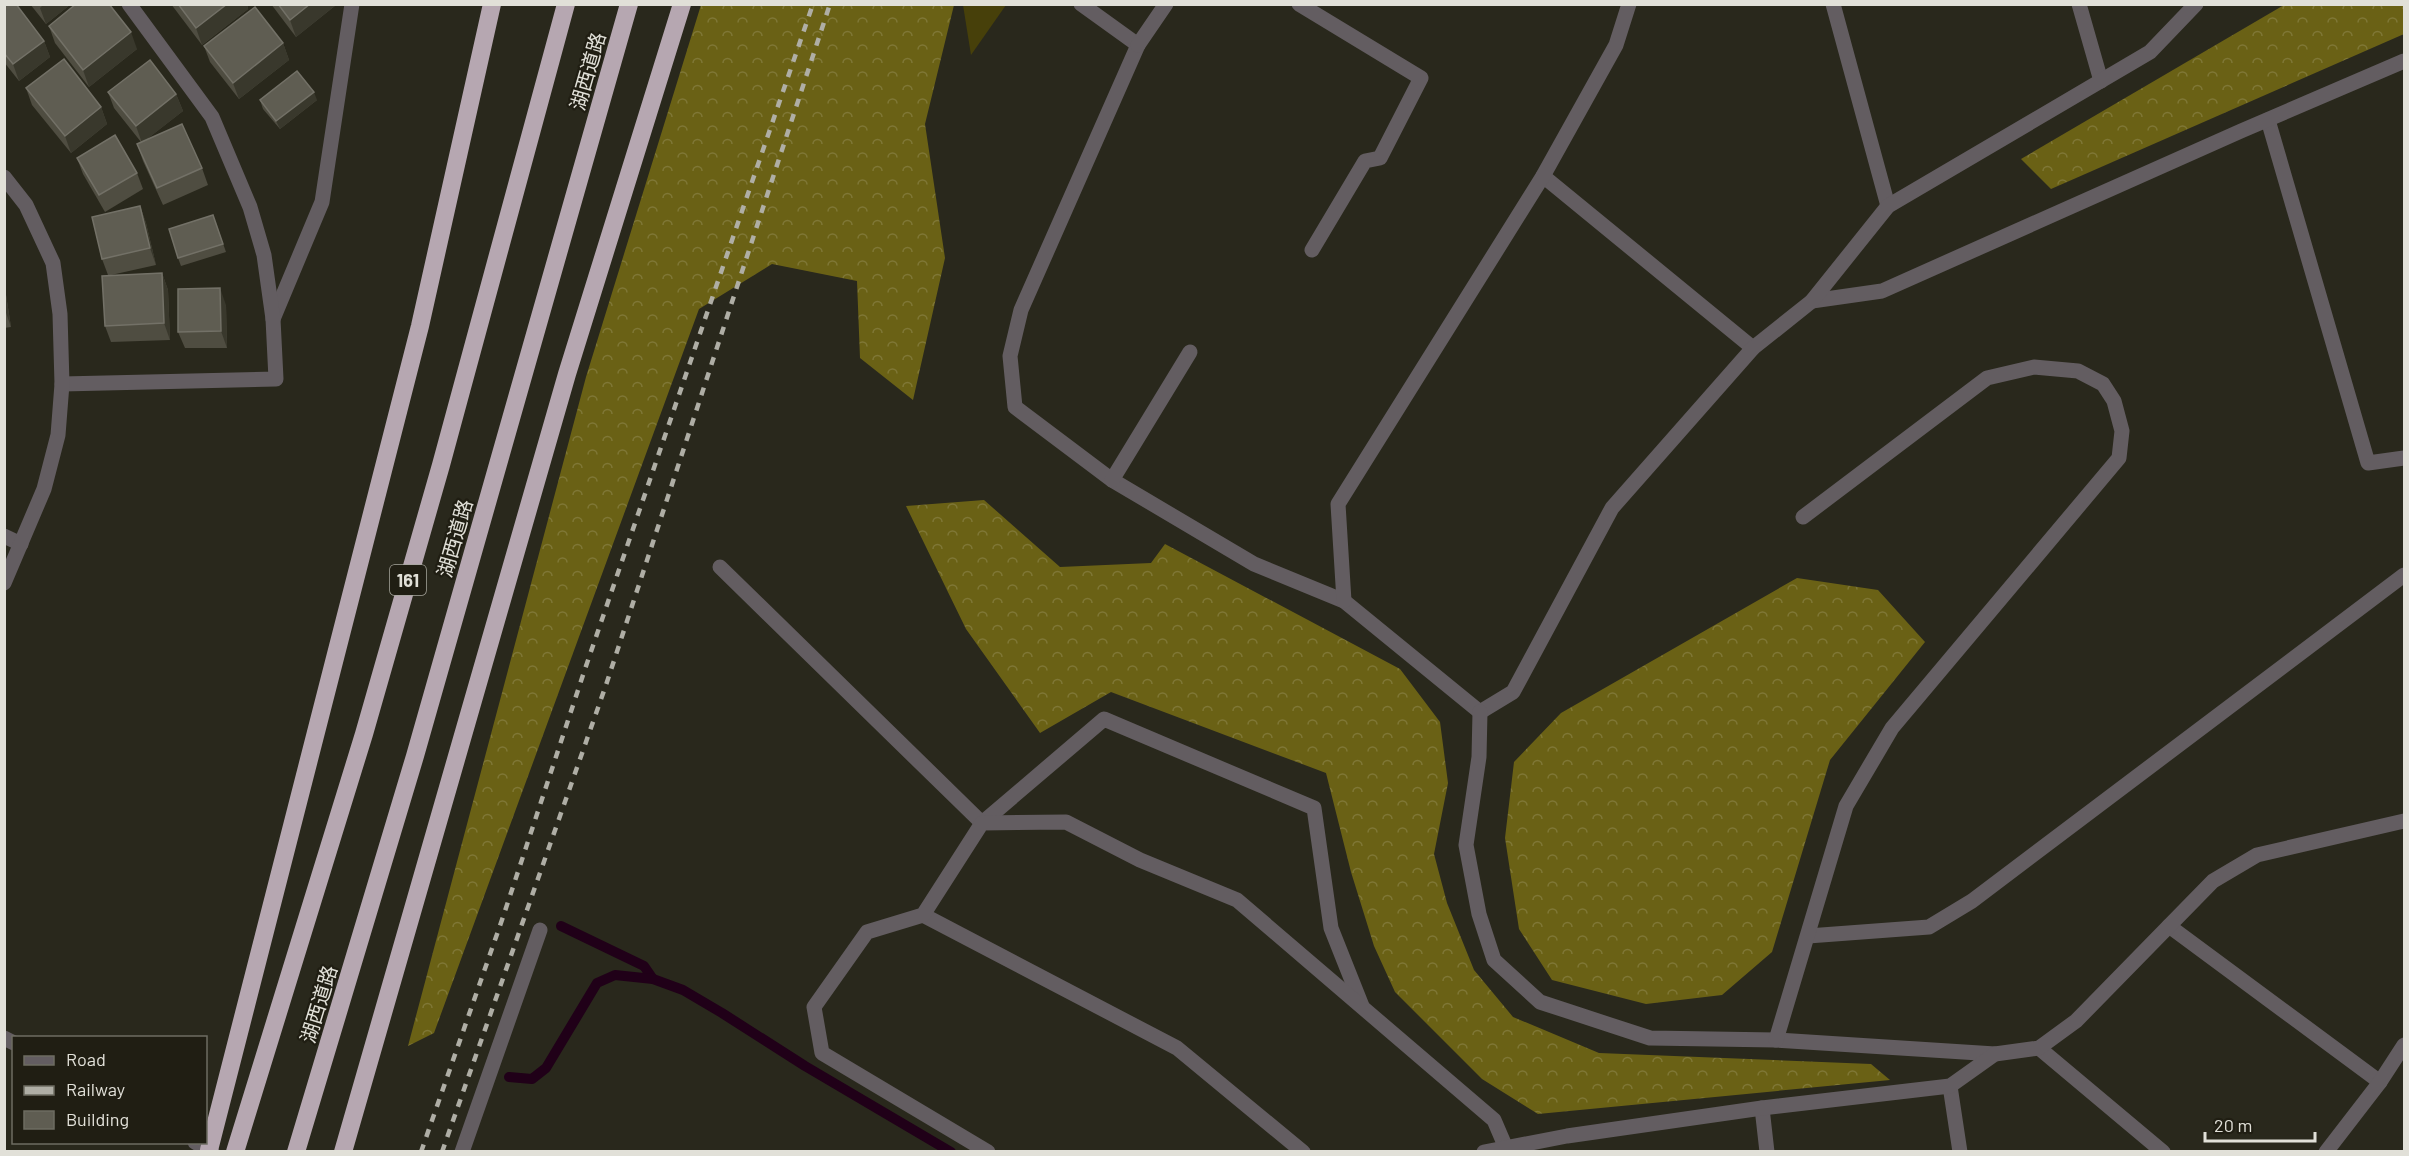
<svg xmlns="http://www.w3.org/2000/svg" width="2409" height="1156" viewBox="0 0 2409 1156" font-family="Barlow,'Noto Sans JP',sans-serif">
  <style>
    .forest { fill: url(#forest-crowns) }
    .park { fill: #47400a }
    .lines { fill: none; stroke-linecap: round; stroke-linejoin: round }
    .stream { stroke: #200018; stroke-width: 10 }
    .minor { stroke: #635d61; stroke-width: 15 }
    .tertiary { stroke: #635d61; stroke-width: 15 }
    .motorway { stroke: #b6a7b1; stroke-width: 18 }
    .rail { stroke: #afaea5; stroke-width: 4.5; stroke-dasharray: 8 8; stroke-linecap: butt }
    .wall { fill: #4f4d41 }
    .shaded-wall { fill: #39382c }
    .building { fill: #5f5d52; stroke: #737167; stroke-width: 1.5 }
    .labels { text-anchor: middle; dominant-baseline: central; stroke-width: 4.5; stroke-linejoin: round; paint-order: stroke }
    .shield { fill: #201e13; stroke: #a7a69d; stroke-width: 1.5 }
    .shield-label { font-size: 18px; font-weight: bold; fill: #e1e0d8 }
    .street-label { font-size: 20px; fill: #e1e0d8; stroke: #201e13 }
  </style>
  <defs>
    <pattern id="forest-crowns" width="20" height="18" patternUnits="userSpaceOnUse" patternTransform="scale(1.5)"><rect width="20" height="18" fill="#6a6115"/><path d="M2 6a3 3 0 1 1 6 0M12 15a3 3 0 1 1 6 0" fill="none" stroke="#7f7736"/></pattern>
  </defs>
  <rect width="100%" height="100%" fill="#29281c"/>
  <g class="forest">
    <polygon points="701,5 954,5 925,124 945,258 913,400 860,358 857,281 772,264 699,309 434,1033 408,1046 586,377"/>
    <polygon points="2284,5 2404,5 2404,34 2051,189 2021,159"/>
    <polygon points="984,500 1060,567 1151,563 1165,544 1400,669 1440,722 1448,783 1434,854 1447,903 1474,970 1513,1017 1599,1053 1871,1064 1890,1080 1538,1114 1482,1079 1395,992 1374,946 1351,872 1326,773 1111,692 1040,733 966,629 906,506"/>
    <polygon points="1797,578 1878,590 1925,642 1830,760 1772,952 1722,995 1646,1004 1552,980 1519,929 1505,838 1514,762 1561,713"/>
  </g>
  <polygon class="park" points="963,5 1006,5 971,55"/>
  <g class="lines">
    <g class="stream">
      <polyline points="561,926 644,966 653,979"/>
      <polyline points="509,1077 532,1079 546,1068 597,983 615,975 653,979 683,990 722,1013 805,1066 951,1152"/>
    </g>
    <g class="minor">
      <polyline points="1081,4 1138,45 1021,310 1010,356 1015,407 1112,480 1254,564 1344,601 1480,712"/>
      <polyline points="1299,4 1421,78 1380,158 1365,161 1312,250"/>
      <polyline points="1833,4 1888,206"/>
      <polyline points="2079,4 2101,81"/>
      <polyline points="1138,45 1166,4"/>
      <polyline points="2268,120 2368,463 2404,458"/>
      <polyline points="1543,176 1753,348"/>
      <polyline points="1812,301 1882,291 2241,131 2404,61"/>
      <polyline points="273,319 322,202 352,4"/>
      <polyline points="62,384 276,379 273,319 264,255 250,207 212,117 129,4"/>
      <polyline points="1112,480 1190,352"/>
      <polyline points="4,536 21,544"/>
      <polyline points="720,567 982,823 1104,719 1314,808 1331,928 1362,1006"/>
      <polyline points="1344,601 1338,504 1543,176 1616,45 1629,4"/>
      <polyline points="1480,712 1513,692 1612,508 1753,348 1812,301 1888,206 2150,52 2196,4"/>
      <polyline points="1480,712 1479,757 1466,845 1479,914 1494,960 1540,1002 1650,1038 1776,1040 1995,1054"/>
      <polyline points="923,915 1177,1048 1303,1152"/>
      <polyline points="2169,926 2380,1082"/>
      <polyline points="1808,936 1929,927 1972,901 2404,575"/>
      <polyline points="1776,1040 1846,806 1892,728 2119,458 2122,431 2114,401 2103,384 2078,371 2034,367 1987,378 1803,517"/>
      <polyline points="2039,1048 2163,1152"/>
      <polyline points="1950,1086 1960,1152"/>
      <polyline points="1762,1108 1767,1152"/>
      <polyline points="462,1152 540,930"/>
      <polyline points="988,1152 822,1053 814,1007 867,932 923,915 982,823 1066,822 1140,860 1237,900 1494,1120 1506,1148"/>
      <polyline points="1484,1152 1567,1136 1762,1108 1950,1086 1995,1054 2039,1048 2076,1021 2213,881 2257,855 2404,821"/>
      <polyline points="2326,1152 2380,1082 2404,1045"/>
    </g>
    <g class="tertiary">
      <polyline points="4,177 26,205 53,263 60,314 62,384 58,435 44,489 4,583"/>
      <polyline points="4,1038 14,1043"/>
      <polyline points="195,1142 212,1152"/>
    </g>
    <g class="motorway">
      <polyline points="209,1150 420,326 492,4"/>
      <polyline points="235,1152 364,734 441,465 566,4"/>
      <polyline points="296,1152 415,756 629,4"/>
      <polyline points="343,1152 567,374 682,4"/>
    </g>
    <g class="rail">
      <polyline points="421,1152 503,917 585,669 813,4"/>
      <polyline points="442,1152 606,685 830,4"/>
    </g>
  </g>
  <g class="wall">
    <polygon points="4,4 44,41 50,57 19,81 4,62"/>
    <polygon points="30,4 71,4 46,24"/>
    <polygon points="171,4 247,4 248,9 202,45"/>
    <polygon points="271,4 336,4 336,5 296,37"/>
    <polygon points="49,26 137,49 89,87 55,43"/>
    <polygon points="283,43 289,60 239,99 210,62 204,46"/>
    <polygon points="26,88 101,107 107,124 71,153 32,105"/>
    <polygon points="108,92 176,94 183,111 143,142 202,168 208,185 163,205 143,161 137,144 141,142 114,108"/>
    <polygon points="260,100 317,100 280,129 263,109"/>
    <polygon points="77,158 137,173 143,189 105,212 83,174"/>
    <polygon points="140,206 146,223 156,265 111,275 162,273 168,290 170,340 111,342 105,326 108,275 102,259"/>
    <polygon points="213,215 226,252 181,266 178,258"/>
    <polygon points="4,282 11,327 4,328"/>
    <polygon points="226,305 227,348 185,348 178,332"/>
  </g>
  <g class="shaded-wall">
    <polygon points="44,4 71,4 46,24 40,8"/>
    <polygon points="227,4 247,4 248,9 202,45 196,28"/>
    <polygon points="310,4 336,4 336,5 296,37 290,20"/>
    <polygon points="131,32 137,49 89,87 83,70"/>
    <polygon points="44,41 50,57 19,81 13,64"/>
    <polygon points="283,43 289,60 239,99 233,83"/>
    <polygon points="314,92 317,100 280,129 276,121"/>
    <polygon points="176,94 183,111 142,143 136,126"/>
    <polygon points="101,107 107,124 71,153 65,136"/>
    <polygon points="140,206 146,223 156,265 150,248"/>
    <polygon points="162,273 168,290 170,340 164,323"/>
    <polygon points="4,282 11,327 5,310 4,304"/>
    <polygon points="220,288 226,305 227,348 221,331"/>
  </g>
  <g class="building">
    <polygon points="4,4 16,4 44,41 13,64 4,53"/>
    <polygon points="76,4 109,4 131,32 83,70 49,26"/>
    <polygon points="178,4 227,4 196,28"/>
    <polygon points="278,4 310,4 290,20"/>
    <polygon points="255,7 283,43 233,83 204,46"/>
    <polygon points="64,59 101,107 65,136 26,88"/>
    <polygon points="150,60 176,94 136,126 108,92"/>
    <polygon points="297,71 314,92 276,121 260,100"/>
    <polygon points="182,124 202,168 157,188 137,144"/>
    <polygon points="115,135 137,173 99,195 77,158"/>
    <polygon points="140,206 150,248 102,259 92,217"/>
    <polygon points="213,215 223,244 178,258 169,229"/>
    <polygon points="162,273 164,323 105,326 102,276"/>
    <polygon points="220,288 221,331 178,332 178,289"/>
  </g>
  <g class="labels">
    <rect class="shield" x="390" y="565" width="36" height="30" rx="4.5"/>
    <g class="shield-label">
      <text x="408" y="580">161</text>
    </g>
    <g class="street-label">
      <text transform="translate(587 71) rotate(-74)">湖西道路</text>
      <text transform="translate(454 538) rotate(-74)">湖西道路</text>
      <text transform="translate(318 1004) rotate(-73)">湖西道路</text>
    </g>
  </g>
  <rect width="2409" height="1156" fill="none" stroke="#e1e0d8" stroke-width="12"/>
  <rect x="12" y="1036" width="195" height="108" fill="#201e13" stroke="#6d6c62" stroke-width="1.5"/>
  <rect x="24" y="1056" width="30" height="9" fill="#635d61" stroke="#6d6c62" stroke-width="1.5"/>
  <text x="66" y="1066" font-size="18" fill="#e1e0d8">Road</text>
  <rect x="24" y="1086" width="30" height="9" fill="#afaea5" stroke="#6d6c62" stroke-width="1.5"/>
  <text x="66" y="1096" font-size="18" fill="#e1e0d8">Railway</text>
  <rect x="24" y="1111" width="30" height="18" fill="#5f5d52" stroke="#6d6c62" stroke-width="1.5"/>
  <text x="66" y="1126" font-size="18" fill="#e1e0d8">Building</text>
  <path d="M2205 1132v9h110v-9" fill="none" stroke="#e1e0d8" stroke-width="3"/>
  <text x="2214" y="1132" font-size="18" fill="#e1e0d8" stroke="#201e13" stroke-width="4.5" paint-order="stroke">20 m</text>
</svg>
